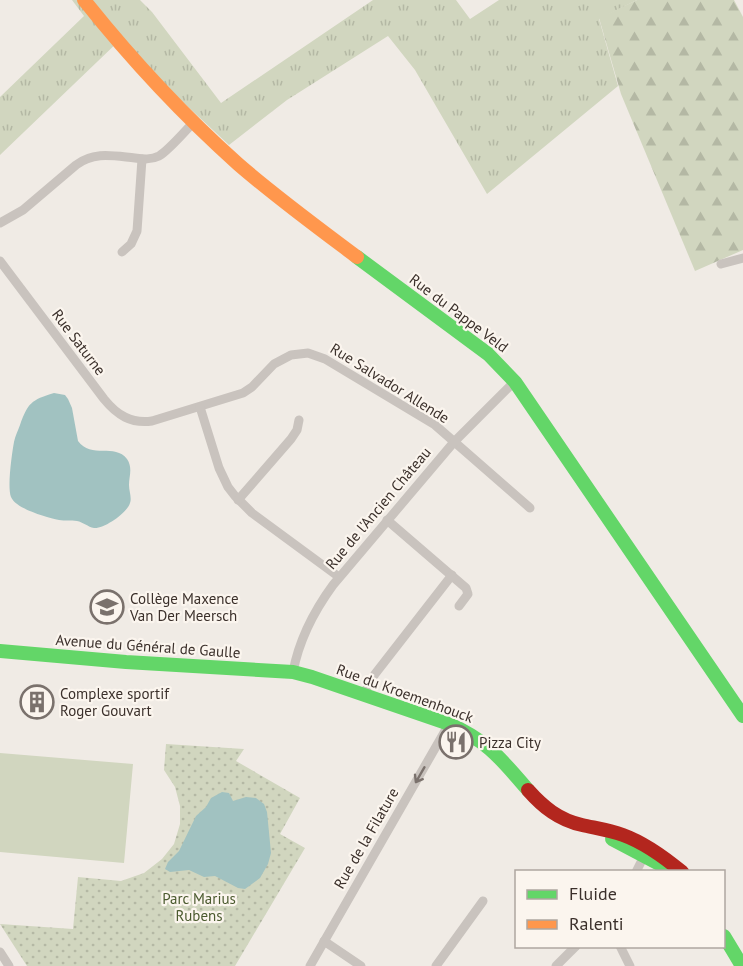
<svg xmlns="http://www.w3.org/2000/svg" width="743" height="966" viewBox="0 0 743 966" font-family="'PT Sans',sans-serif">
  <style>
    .grass { fill: url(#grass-tufts) }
    .forest { fill: url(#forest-firs) }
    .park { fill: url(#park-dots) }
    .garden { fill: #d1d6bf }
    .water { fill: #a1c2c1 }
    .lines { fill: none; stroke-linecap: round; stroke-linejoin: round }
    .street { stroke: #c9c3be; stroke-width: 9 }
    .fast { stroke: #63d668; stroke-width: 14 }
    .slow { stroke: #ff974d; stroke-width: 14 }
    .jam { stroke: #b3261e; stroke-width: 14 }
    .oneway { stroke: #7b726d }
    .labels { text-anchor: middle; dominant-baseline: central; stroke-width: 4.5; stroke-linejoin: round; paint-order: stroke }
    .street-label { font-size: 15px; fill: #3b302b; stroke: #fbf5ee }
    .poi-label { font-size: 15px; fill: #3b302b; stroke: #fbf5ee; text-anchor: start }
    .park-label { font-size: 15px; fill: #4a5a2e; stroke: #fbf5ee }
  </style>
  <defs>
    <pattern id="grass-tufts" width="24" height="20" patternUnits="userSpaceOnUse" patternTransform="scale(1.5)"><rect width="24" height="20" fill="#d1d6bf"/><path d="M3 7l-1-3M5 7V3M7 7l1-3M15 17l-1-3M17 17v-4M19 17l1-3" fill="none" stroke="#b4b8a4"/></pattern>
    <pattern id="forest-firs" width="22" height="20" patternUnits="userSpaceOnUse" patternTransform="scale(1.5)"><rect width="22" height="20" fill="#d1d6bf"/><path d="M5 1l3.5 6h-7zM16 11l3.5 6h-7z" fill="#b4b8a4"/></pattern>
    <pattern id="park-dots" width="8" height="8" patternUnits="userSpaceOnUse" patternTransform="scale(1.5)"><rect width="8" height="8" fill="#d1d6bf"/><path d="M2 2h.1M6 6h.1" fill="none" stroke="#b4b8a4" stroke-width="1.8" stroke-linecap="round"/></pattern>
  </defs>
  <rect width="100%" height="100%" fill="#f0ebe5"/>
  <polygon class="grass" points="72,0 140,0 152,12 221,103 373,0 456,0 470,19 499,0 637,0 599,19 618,86 487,194 415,70 388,36 287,100 229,145 156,77 122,38 0,155 0,97 84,16"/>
  <polygon class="forest" points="637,0 734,0 743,17 743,250 695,271 621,94 599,18"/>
  <polygon class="park" points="166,744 244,749 236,761 300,798 280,834 305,848 235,966 27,966 0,924 73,929 78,877 121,881 144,873 162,859 174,844 180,824 180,806 175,787 164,770"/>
  <polygon class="garden" points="0,753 133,764 124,863 0,852"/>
  <g class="water">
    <path d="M54,393L65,395L68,399L72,408L78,441C91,459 115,443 127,459C133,468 129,476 129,485C129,491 132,498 130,503C127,513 104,529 94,528C88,527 83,522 77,521C71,520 65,521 59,520C46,517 16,509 11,497C7,487 12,453 14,442C15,436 18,431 20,425C28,403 31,400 54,393Z"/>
    <polygon points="222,792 229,793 233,801 246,797 256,798 264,804 267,812 271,853 268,864 260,878 245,889 238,888 215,876 204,877 189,870 170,872 165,869 168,862 179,851 196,816 206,807 211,798"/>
  </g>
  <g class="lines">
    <g class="street">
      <path d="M0,223L23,210L76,165C94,151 114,156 135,158C143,159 151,160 159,156C169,150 184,132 193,123"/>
      <polyline points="122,252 131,244 137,231 142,159"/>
      <path d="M0,261L104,399C117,415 131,424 152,421L243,393L252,387L274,364L291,355L308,353L325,359L435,425L530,508"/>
      <polyline points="721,264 743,258"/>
      <polyline points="200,407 219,468 228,487 235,496 252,513 339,577"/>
      <polyline points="238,500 291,439 297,430 299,420"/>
      <polyline points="387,520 466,588 468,594 459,606"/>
      <path d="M293,672C299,640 314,611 333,585L454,442L515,381"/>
      <polyline points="363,695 375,674 452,575"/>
      <polyline points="636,872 646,852"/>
      <polyline points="324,941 361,966"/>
      <polyline points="620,946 630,966"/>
      <polyline points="0,952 9,966"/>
      <polyline points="310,966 449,724"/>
      <polyline points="436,966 483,901"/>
      <polyline points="556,966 576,946"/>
    </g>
    <g class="fast">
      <polyline points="357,257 488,354 515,382 743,716"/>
      <path d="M0,651L126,662L293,672L312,677L449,724C488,741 501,759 528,790"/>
      <polyline points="612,839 667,868"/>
      <polyline points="724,936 742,966"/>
    </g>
    <path class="slow" d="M84,0C131,59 182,114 238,164C276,197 317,227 357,257"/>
    <path class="jam" d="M528,790C543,807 559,820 582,825C595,828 609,830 623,835C645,843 664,857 682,872"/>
  </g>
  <defs><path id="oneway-shaft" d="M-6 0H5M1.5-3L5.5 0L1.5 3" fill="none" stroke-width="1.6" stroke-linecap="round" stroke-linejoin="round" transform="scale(1.5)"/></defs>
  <use class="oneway" href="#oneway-shaft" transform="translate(420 775) rotate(120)"/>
  <defs>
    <symbol id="school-ring" viewBox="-11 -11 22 22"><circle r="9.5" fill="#fbf5ee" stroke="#7a716c" stroke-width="1.5"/><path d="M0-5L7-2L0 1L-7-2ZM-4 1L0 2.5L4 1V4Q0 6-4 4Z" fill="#7a716c"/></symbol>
    <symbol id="building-ring" viewBox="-11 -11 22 22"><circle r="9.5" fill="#fbf5ee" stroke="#7a716c" stroke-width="1.5"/><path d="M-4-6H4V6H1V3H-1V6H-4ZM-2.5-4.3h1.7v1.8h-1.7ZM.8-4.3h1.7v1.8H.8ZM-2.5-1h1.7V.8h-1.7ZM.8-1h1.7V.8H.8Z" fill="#7a716c"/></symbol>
    <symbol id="restaurant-ring" viewBox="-11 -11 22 22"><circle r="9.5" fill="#fbf5ee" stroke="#7a716c" stroke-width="1.5"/><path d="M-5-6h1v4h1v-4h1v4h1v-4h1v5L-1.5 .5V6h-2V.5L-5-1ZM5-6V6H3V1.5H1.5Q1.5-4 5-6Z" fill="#7a716c"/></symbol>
  </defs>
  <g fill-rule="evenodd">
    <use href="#school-ring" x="88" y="588" width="38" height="38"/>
    <use href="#building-ring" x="18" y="683" width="38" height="38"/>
    <use href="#restaurant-ring" x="437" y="723" width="38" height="38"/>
  </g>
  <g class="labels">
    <g class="street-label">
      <text transform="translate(459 313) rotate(37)">Rue du Pappe Veld</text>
      <text transform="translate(79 342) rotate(53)">Rue Saturne</text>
      <text transform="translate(390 383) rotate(32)">Rue Salvador Allende</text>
      <text transform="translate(378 508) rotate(-50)">Rue de l'Ancien Château</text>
      <text transform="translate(148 646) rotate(4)">Avenue du Général de Gaulle</text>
      <text transform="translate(405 693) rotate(20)">Rue du Kroemenhouck</text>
      <text transform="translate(366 838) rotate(-60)">Rue de la Filature</text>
    </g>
    <g class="poi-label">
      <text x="130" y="598">Collège Maxence<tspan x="130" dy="17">Van Der Meersch</tspan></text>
      <text x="60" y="693">Complexe sportif<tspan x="60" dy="17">Roger Gouvart</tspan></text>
      <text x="479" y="742">Pizza City</text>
    </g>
    <g class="park-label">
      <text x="199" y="898">Parc Marius<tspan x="199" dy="17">Rubens</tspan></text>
    </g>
  </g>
  <rect x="515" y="870" width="210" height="78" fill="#fbf5ee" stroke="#aea6a0" stroke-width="1.5"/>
  <rect x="527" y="890" width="30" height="9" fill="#63d668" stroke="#aea6a0" stroke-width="1.5"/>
  <text x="569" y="900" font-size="18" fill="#3b302b">Fluide</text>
  <rect x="527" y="920" width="30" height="9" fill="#ff974d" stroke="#aea6a0" stroke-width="1.5"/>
  <text x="569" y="930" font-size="18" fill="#3b302b">Ralenti</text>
</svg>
